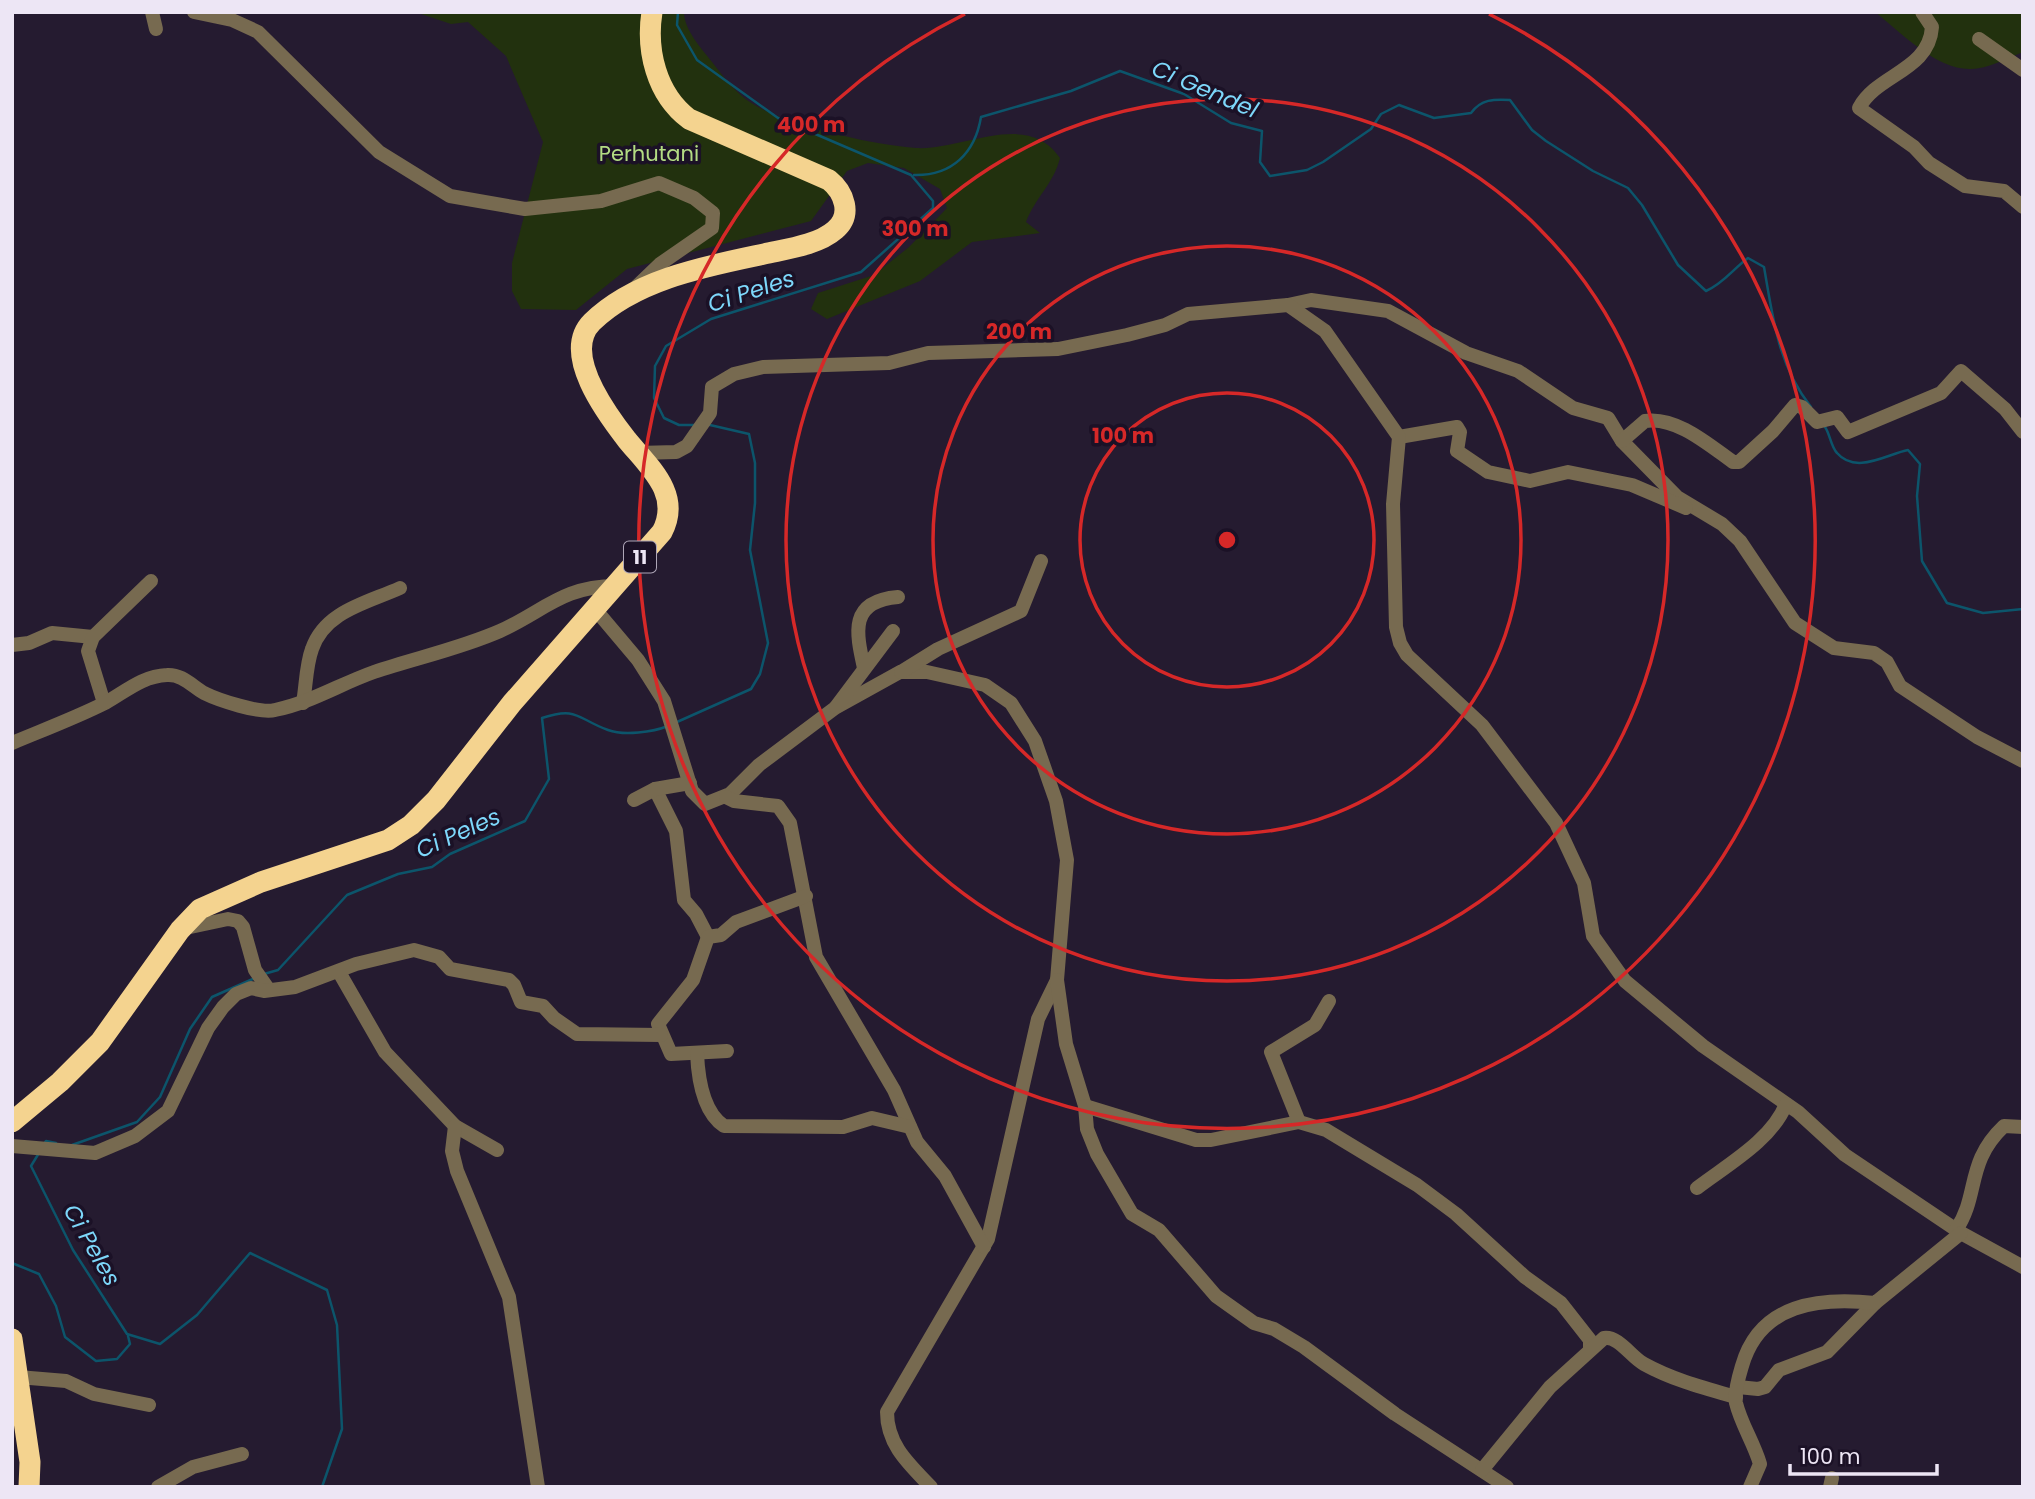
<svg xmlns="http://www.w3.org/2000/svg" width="2035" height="1499" viewBox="0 0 2035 1499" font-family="Poppins,sans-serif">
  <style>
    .green { fill: #22310e }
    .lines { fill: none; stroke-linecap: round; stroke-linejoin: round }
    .stream { stroke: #0c556b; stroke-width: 2.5 }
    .minor { stroke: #776a50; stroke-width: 14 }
    .highway { stroke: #f4d38f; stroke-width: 21 }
    .ring { fill: none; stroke: #d62828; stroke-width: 3.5 }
    .labels { text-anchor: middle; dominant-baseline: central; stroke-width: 7; stroke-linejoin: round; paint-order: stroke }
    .shield { fill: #1b1126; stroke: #aea6b7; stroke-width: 2 }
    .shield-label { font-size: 19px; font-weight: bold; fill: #ede6f5 }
    .park-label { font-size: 21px; fill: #b3dc83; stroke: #1b1126 }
    .water-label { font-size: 23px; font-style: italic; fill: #7dd7fa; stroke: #1b1126 }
    .centre { fill: #d62828; stroke: #1b1126; stroke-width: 3.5 }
    .ring-label { font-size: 21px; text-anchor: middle; font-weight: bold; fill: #d62828; stroke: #1b1126; stroke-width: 7; stroke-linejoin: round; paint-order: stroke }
  </style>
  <rect width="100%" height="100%" fill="#251b30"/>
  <g class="green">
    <path d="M415,12H684C684,30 702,49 712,62C724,77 736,94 753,104C788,126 874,145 916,148C963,151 1027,109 1060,158C1054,183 1035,198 1026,222L1040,233L972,242L920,281L827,319L811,309L818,293L874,275L909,247L947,208L940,189L904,168L868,163L847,171L811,221L627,269L576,310L521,309L512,291V263L543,142L506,56L468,22L451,24Z"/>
    <path d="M1875,12H2023V52C2008,58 1987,69 1971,69C1936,70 1902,33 1875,12Z"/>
  </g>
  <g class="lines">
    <g class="stream">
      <polyline points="678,12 677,25 697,60 778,118 911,175 933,201 933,208 861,272 711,319 666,346 655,366 654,398 664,418 679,425 696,425"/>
      <path d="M914,175C952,176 975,153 981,117L1071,91L1120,71L1184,94L1231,123L1262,131L1260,162L1270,176L1307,170L1323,162L1371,129L1381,114L1399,105L1434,118L1471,113C1481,99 1494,99 1510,100L1532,130L1546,141L1593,171L1628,188L1642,205L1678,265L1706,291C1724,283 1733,269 1748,258L1764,267C1773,318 1778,366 1811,407"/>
      <path d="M1825,427C1830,434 1831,447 1837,453C1856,475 1887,454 1908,450L1920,464L1917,496L1922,561L1947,603L1983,613L2023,609"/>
      <polyline points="677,722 751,689 760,674 768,643 750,550 755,503 755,463 749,434 710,425"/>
      <path d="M264,974L278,970L347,895L398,874L432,867L450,854L525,821L549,779L542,718C578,706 577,719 608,730C624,736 653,732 668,726"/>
      <polyline points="44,1144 46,1141 56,1143"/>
      <polyline points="72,1145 137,1122 160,1097 190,1029 212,997 255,978"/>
      <polyline points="39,1153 31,1166 73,1250 127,1334 160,1344 197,1315 250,1253 327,1290 337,1325 342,1429 322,1487"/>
      <polyline points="12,1263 39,1274 56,1306 65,1337 96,1361 117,1359 130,1344 128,1336"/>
    </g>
    <g class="minor">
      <polyline points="152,12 156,29"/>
      <polyline points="194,12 232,20 258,32 379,152 450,196 525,209 601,201 659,183 694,198 713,213 712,228 660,264 636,287"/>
      <path d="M1922,12L1932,27C1929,71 1877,74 1859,108L1914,147L1929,163L1965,186L2004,191L2023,207"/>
      <polyline points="1979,39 2023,70"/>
      <polyline points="1288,305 1311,300 1388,311 1466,353 1518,371 1573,408 1608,418 1622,441 1677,497 1722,524 1740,541 1795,623 1834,648 1874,653 1887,662 1900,686 1977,737 2023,761"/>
      <polyline points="1399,437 1457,427 1460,432 1457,451 1488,472 1530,481 1568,472 1632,485 1686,508"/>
      <path d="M1622,441L1645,421C1676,416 1709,445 1733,462H1739L1773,431L1795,405L1802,407L1817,422L1837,417L1848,432L1941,393L1961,371L2005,409L2023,432"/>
      <polyline points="638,453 676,452 687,446 710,413 712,387 734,374 763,367 889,363 928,353 1058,349 1127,335 1165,325 1188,314 1288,305 1325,331 1399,437 1393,504 1396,627 1400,643 1407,655 1482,725 1556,823 1584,883 1593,936 1625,981 1703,1046 1798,1112 1845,1155 1961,1233 2023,1267"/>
      <path d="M595,609L638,660L664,701L692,791L705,804L730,794L759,765L835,708L900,672H927L985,685L1011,703L1035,741L1056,801L1067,860L1057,980L1038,1019L988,1239L887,1412C887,1445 909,1464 931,1487"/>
      <polyline points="12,645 29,643 52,633 93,637"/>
      <path d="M864,668C856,632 849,601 898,597"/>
      <polyline points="901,672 938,649 1021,611 1041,561"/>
      <polyline points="104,703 88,651 93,637 151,581"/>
      <path d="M303,703C306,686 306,665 312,649C325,611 367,603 400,588"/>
      <polyline points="836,707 893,631"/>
      <path d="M12,743C43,730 75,718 105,703C125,692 142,676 167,675C182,674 192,686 204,693C218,700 260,714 275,710C310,703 340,684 374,672C415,658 459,649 500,631C544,611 563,586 616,586"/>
      <polyline points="655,789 676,831 684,900 696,914 708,937"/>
      <polyline points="726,797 734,801 778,806 790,823 816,957 894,1090 917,1142 945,1176 984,1247"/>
      <polyline points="634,800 655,789 690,783"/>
      <polyline points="181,929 228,919 238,921 243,927 255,970 269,990"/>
      <polyline points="339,972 385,1052 455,1126 497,1150"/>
      <polyline points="1057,980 1066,1044 1085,1106 1087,1129 1097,1154 1132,1214 1159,1230 1216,1296 1254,1323 1274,1329 1304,1347 1395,1414 1507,1487"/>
      <polyline points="727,1051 671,1054 658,1024 693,980 708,937 721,935 736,922 806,896"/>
      <path d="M697,1053C698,1077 703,1112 724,1126L843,1127L872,1118L910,1127"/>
      <polyline points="1085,1106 1196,1140 1211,1140 1299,1122 1326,1130 1417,1185 1456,1214 1525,1277 1561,1303 1590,1340 1590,1348"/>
      <polyline points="1299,1122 1271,1052 1315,1025 1329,1001"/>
      <polyline points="455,1126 452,1151 457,1171 509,1297 538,1487"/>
      <polyline points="12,1146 95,1153 135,1136 168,1111 208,1028 223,1007 236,994 251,988 264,991 295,987 356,964 414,950 439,957 450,969 509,980 514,985 521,1002 543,1006 554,1018 577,1034 661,1035"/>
      <path d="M1697,1188C1727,1165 1772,1140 1786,1104"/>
      <path d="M1956,1230C1980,1194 1965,1163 2004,1126L2023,1127"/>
      <polyline points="18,1377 66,1381 94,1394 149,1405"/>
      <polyline points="1738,1387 1758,1389 1765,1387 1779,1370 1827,1352 1875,1303"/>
      <path d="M1482,1470L1550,1387L1604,1338C1619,1336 1631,1357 1644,1364C1673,1380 1704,1388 1736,1397"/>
      <polyline points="158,1487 193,1467 242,1454"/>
      <path d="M1750,1487L1760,1464C1754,1443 1741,1424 1736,1403C1734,1392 1739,1376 1742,1366C1760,1303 1820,1297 1875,1303L1961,1233"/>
      <polyline points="1830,1487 1832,1478"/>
    </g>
    <g class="highway">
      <path d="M12,1122L60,1082L100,1042L180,930L200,909L261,882L388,840L411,825L436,800L512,703L662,532C682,494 649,467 627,440C606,413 561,353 592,322C636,279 707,266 764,254C786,249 818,245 835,230C853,215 844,192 829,180L689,119C656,94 646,50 652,12"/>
      <polyline points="12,1339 30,1462 29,1487"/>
    </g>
  </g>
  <g class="ring">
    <circle cx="1227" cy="540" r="147"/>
    <circle cx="1227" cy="540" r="294"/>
    <circle cx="1227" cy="540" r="441"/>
    <path d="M1489 14A588 588 0 1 1 965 14"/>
  </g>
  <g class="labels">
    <rect class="shield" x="624" y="541.5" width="32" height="31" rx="5"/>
    <g class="shield-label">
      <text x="640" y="557">11</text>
    </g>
    <g class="park-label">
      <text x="649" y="153">Perhutani</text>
    </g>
    <g class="water-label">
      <text transform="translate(1205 89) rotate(23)">Ci Gendel</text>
      <text transform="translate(751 291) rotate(-18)">Ci Peles</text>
      <text transform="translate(458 833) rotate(-24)">Ci Peles</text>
      <text transform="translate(92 1245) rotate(60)">Ci Peles</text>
    </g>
  </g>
  <circle cx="1227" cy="540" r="10" class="centre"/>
  <g class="ring-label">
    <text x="811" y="132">400 m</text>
    <text x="915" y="236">300 m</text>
    <text x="1019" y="339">200 m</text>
    <text x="1123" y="443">100 m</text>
  </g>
  <rect width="2035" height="1499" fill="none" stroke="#ede6f5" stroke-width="28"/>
  <path d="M1790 1464v10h147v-10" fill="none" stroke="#ede6f5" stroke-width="3.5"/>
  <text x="1800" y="1464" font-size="21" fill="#ede6f5" stroke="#1b1126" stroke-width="5" paint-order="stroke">100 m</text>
</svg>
